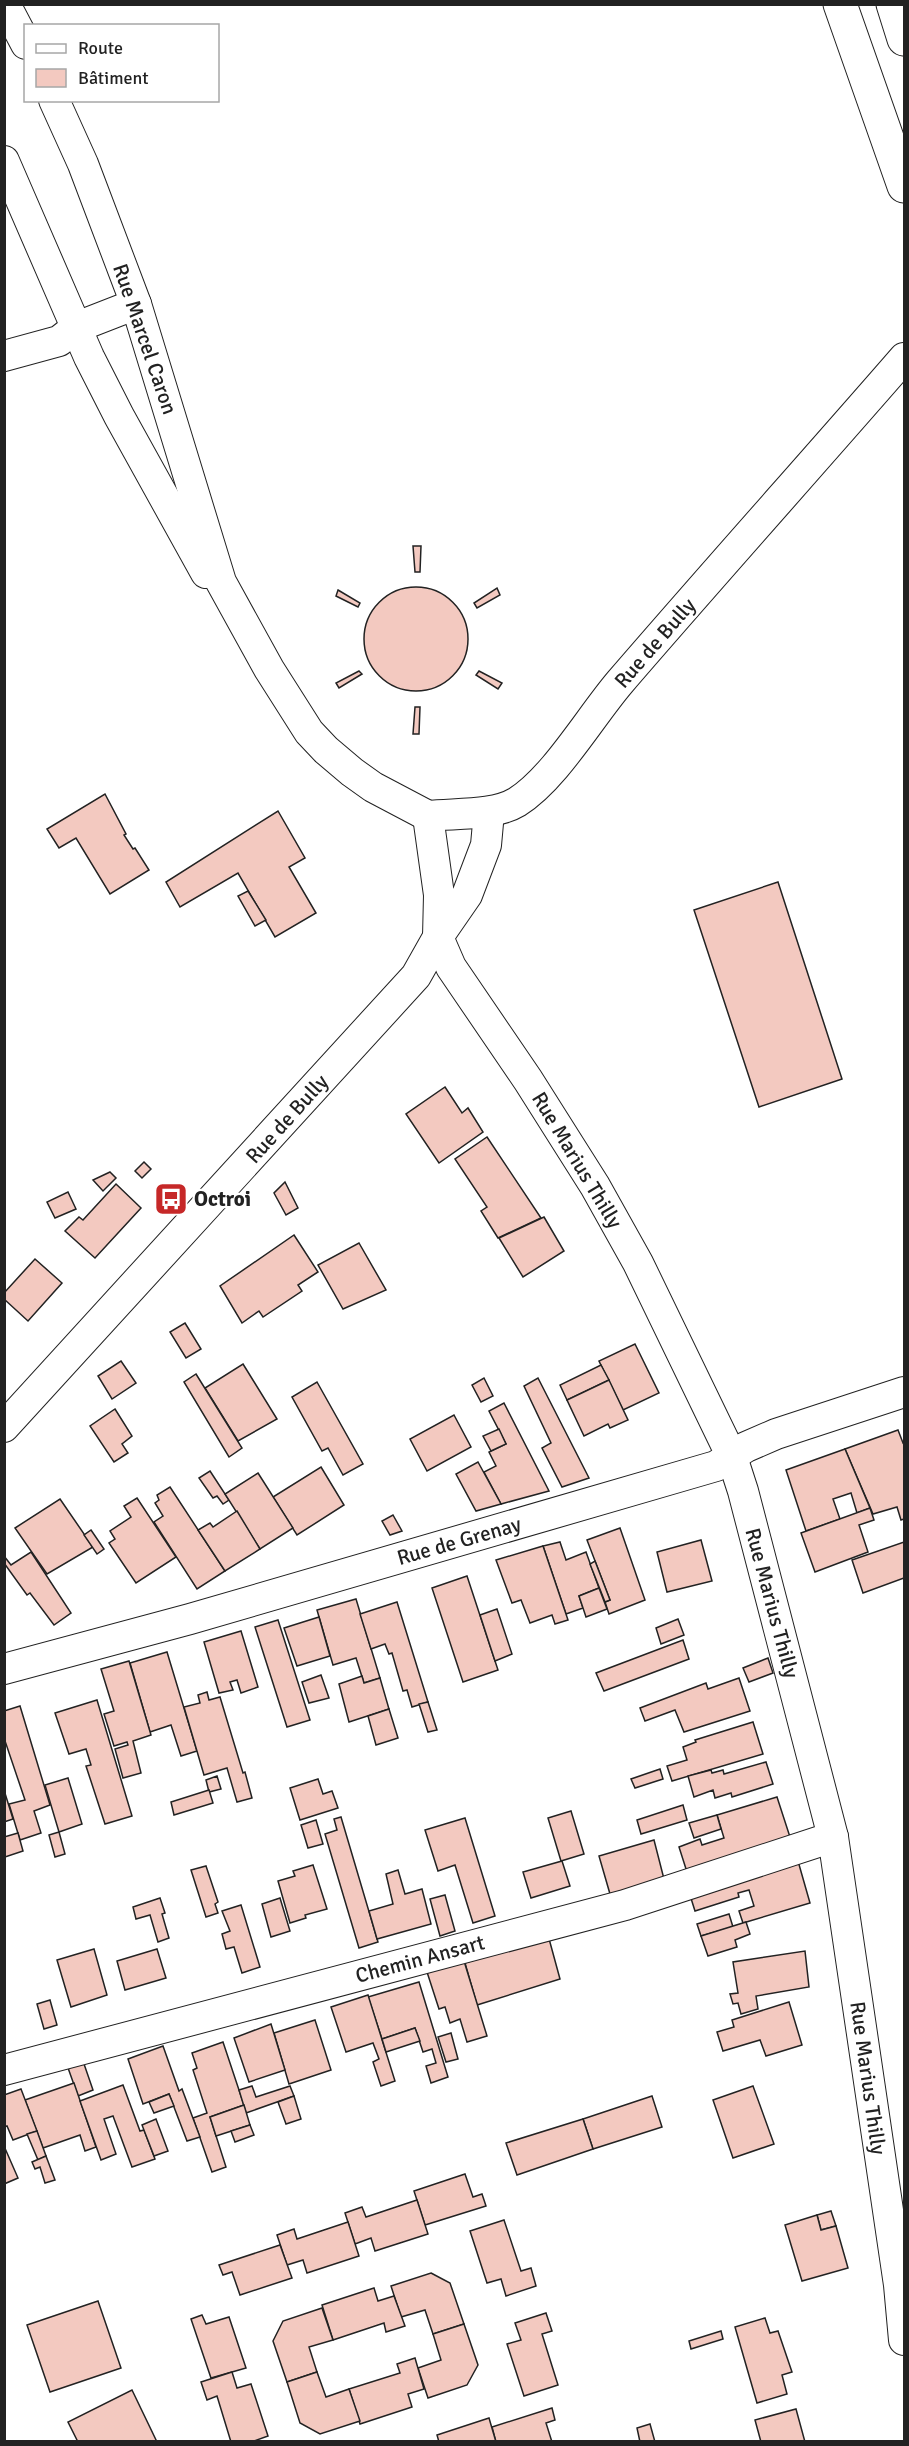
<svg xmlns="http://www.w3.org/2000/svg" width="909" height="2446" viewBox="0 0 909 2446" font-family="Signika,sans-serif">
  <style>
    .building { fill: #f3c9c0; stroke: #222; stroke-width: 1.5 }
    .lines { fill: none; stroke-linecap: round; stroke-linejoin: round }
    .minor-casing { stroke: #222; stroke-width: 32 }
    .motorway-casing { stroke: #222; stroke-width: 35 }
    .minor { stroke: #fff; stroke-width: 30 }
    .motorway { stroke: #fff; stroke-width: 33 }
    .labels { text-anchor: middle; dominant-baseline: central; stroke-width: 4.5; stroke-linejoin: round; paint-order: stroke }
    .street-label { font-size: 21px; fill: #222; stroke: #fff }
    .poi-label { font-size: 21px; font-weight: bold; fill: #222; stroke: #fff; text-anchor: start }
  </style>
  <rect width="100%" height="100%" fill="#fff"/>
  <g class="building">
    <polygon points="413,546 421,546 420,572 415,572"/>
    <circle cx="416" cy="639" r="52"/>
    <polygon points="497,588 500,595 477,608 474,603"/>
    <polygon points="338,590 360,603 358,607 336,596"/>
    <polygon points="359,671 362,674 339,688 336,683"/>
    <polygon points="479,671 502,683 498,689 476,675"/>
    <polygon points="415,707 420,707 419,734 413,734"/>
    <polygon points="105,794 126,834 124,835 133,849 135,848 149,870 110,894 76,838 59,848 47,829"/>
    <polygon points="278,811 305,858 289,867 316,913 275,937 238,873 180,907 166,882"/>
    <polygon points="778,882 842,1079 759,1107 694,910"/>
    <polygon points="248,891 266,920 255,926 238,896"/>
    <polygon points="445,1087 462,1113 468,1108 483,1132 439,1163 406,1114"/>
    <polygon points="487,1137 541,1218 498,1238 481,1211 487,1207 455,1159"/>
    <polygon points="144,1162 151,1169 142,1178 135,1171"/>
    <polygon points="110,1172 116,1178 103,1191 93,1180"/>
    <polygon points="285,1182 298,1208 286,1215 274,1193"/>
    <polygon points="116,1184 141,1208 95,1258 65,1231 79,1217 83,1220"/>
    <polygon points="68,1192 76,1209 55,1218 47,1202"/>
    <polygon points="544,1217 564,1251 523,1277 499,1238"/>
    <polygon points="294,1235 318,1272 298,1285 302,1291 263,1317 259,1311 242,1323 220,1286"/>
    <polygon points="359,1243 386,1290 343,1309 318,1265"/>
    <polygon points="35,1259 62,1283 28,1321 4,1299 4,1293"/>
    <polygon points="185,1323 201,1349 186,1358 170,1332"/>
    <polygon points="635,1344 659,1393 623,1410 599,1361"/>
    <polygon points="121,1361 136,1383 112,1399 98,1376"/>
    <polygon points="243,1364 277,1419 238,1441 205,1388"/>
    <polygon points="601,1365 609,1380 567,1400 560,1385"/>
    <polygon points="196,1374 242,1448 229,1457 184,1382"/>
    <polygon points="484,1378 493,1396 481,1402 472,1385"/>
    <polygon points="538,1378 589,1478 562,1487 542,1448 551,1443 524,1386"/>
    <polygon points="609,1380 628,1420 610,1428 608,1424 584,1436 567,1400"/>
    <polygon points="317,1382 363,1464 343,1475 328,1448 322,1451 292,1397"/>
    <polygon points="504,1403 549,1491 501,1504 484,1472 496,1466 489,1452 506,1444 489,1411"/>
    <polygon points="115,1409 132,1436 122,1444 128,1453 114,1462 90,1426"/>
    <polygon points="454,1415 471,1447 427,1471 410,1439"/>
    <polygon points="499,1429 506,1444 491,1451 483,1436"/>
    <polygon points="898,1430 903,1443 904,1442 904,1519 901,1520 897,1507 873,1514 845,1449"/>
    <polygon points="845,1449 870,1508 857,1513 851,1493 833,1499 840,1519 806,1531 786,1470"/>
    <polygon points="478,1462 501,1504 476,1511 456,1474"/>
    <polygon points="321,1467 344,1505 297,1535 273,1497"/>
    <polygon points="210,1471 229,1500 223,1504 217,1496 213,1498 199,1478"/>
    <polygon points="258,1473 293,1528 260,1549 225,1494"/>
    <polygon points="170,1487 225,1571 197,1589 154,1522 163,1516 155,1503 159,1500 157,1495"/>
    <polygon points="137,1498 176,1557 136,1583 109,1543 115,1539 110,1531 131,1517 124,1506"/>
    <polygon points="60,1499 93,1547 47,1574 15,1528"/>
    <polygon points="870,1508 874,1520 859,1525 868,1552 815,1572 801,1533"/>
    <polygon points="237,1511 260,1549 225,1571 198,1530 210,1523 213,1527"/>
    <polygon points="393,1515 402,1531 390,1535 382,1521"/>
    <polygon points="620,1528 645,1600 609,1614 605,1602 610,1600 587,1540"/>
    <polygon points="91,1530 104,1549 97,1554 84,1535"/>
    <polygon points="701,1540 712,1581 667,1592 657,1552"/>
    <polygon points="560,1542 566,1560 586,1552 599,1588 579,1596 583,1608 566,1614 543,1546"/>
    <polygon points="904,1542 904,1578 863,1593 852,1560"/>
    <polygon points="543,1546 568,1620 555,1624 552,1615 530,1623 521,1600 512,1603 496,1560"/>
    <polygon points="31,1552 71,1613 54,1625 30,1593 27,1595 4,1563 4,1556 11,1565"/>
    <polygon points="595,1561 610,1600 605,1602 590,1564"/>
    <polygon points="467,1576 498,1670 463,1682 432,1588"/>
    <polygon points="599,1588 607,1609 586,1617 579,1596"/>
    <polygon points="356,1599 380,1678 364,1683 356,1658 333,1665 317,1610"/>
    <polygon points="397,1602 428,1702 412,1707 407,1690 403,1691 392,1653 389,1654 385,1644 371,1649 360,1614"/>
    <polygon points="497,1609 512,1654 495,1661 480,1615"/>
    <polygon points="319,1617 330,1656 297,1666 284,1628"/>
    <polygon points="678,1619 684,1635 661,1644 656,1628"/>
    <polygon points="278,1620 310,1720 287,1727 255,1627"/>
    <polygon points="241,1631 258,1687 241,1693 237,1680 230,1682 233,1690 219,1693 204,1642"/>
    <polygon points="683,1640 689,1659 604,1691 596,1673"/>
    <polygon points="167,1652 197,1751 181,1756 171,1725 150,1732 130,1663"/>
    <polygon points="768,1658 773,1673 749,1682 743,1668"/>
    <polygon points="129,1661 151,1735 133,1741 141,1773 123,1778 115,1749 128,1745 127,1742 114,1746 104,1714 114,1711 101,1669"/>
    <polygon points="321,1675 329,1698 309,1703 302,1682"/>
    <polygon points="362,1676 364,1683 380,1678 389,1709 349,1722 339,1684"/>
    <polygon points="739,1678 750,1711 684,1732 675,1710 645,1721 640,1708 706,1683 708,1689"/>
    <polygon points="207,1692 209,1700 220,1697 243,1773 245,1772 252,1798 237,1802 227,1768 204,1775 184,1707 200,1703 198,1695"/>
    <polygon points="97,1700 132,1816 105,1824 86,1766 91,1765 86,1749 69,1754 55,1713"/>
    <polygon points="428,1702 437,1730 428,1732 419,1704"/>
    <polygon points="20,1706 50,1805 34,1811 41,1833 20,1840 9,1804 25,1800 4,1738 4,1711"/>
    <polygon points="389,1709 398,1738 376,1745 368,1716"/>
    <polygon points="753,1722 763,1754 672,1781 667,1766 687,1760 683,1747 696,1742 695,1740"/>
    <polygon points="766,1762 773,1784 732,1797 731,1793 715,1798 713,1790 694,1797 688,1776 711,1770 712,1773 723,1770 724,1774"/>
    <polygon points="660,1769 663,1779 635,1788 631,1779"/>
    <polygon points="217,1776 221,1789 209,1792 206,1780"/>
    <polygon points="68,1778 82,1824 59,1832 45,1785"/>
    <polygon points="318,1779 323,1794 332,1791 338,1808 300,1820 290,1788"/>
    <polygon points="4,1790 13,1819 4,1822"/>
    <polygon points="209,1790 213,1803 174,1815 171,1802"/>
    <polygon points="777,1797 790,1837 687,1872 679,1847 700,1839 702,1845 724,1838 717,1815"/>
    <polygon points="683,1805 687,1820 641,1834 637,1820"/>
    <polygon points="571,1811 584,1854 561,1861 548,1818"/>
    <polygon points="717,1815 721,1829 694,1838 689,1823"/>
    <polygon points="341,1817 378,1942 359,1948 325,1834 337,1830 334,1819"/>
    <polygon points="465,1818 495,1916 473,1923 455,1865 438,1871 425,1830"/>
    <polygon points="316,1820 323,1844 308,1848 301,1825"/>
    <polygon points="59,1832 65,1854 55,1857 49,1835"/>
    <polygon points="18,1833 23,1851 5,1857 4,1837"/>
    <polygon points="654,1840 664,1879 610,1894 599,1856"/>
    <polygon points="562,1861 570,1886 531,1898 523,1872"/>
    <polygon points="798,1861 810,1903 743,1923 739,1911 754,1906 749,1890 738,1893 739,1897 695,1911 689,1892"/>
    <polygon points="313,1865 327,1909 305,1915 306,1918 290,1923 278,1881 295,1876 293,1871"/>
    <polygon points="206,1866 218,1902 215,1904 218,1913 206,1917 191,1870"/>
    <polygon points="398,1870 405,1894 422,1889 431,1924 377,1939 369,1911 393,1904 386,1874"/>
    <polygon points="445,1895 455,1931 440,1936 430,1899"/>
    <polygon points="160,1898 165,1913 162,1914 169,1938 158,1942 150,1915 136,1919 133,1907"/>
    <polygon points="280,1898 290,1931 271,1937 262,1904"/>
    <polygon points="241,1905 260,1967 242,1973 234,1947 226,1949 222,1934 230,1931 222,1911"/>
    <polygon points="729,1914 733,1927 701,1936 697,1924"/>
    <polygon points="746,1922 750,1934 735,1940 737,1947 708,1956 701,1936"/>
    <polygon points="548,1935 560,1979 477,2005 465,1963"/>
    <polygon points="94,1949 107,1995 71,2007 57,1960"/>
    <polygon points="157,1949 166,1978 125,1990 117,1961"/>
    <polygon points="805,1951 809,1987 756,1996 758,2009 741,2014 738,2003 733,2004 730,1994 738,1993 733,1962"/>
    <polygon points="464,1961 487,2036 467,2042 460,2019 450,2023 445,2007 439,2009 427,1972"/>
    <polygon points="419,1982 448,2077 431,2083 426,2066 436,2063 432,2049 423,2052 415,2028 382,2039 368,1997"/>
    <polygon points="368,1995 395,2081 381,2086 373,2062 379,2059 373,2043 346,2052 331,2007"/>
    <polygon points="50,2000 57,2025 44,2029 37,2004"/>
    <polygon points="789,2002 802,2045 766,2056 760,2040 723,2051 717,2032 734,2027 732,2020"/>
    <polygon points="315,2020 331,2070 289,2084 274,2033"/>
    <polygon points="271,2024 285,2070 249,2082 234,2038"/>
    <polygon points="415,2028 420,2041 386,2052 382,2039"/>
    <polygon points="451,2033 458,2059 446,2062 438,2037"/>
    <polygon points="223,2042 244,2105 210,2117 226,2167 212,2172 193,2118 207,2113 193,2070 197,2068 192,2053"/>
    <polygon points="163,2046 179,2091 182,2089 200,2137 187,2141 169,2094 143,2104 128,2059"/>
    <polygon points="83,2061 93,2090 78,2096 67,2065"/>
    <polygon points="74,2083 96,2147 85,2151 80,2135 43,2148 25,2100"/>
    <polygon points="123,2085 140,2131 144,2130 155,2159 132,2167 113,2116 104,2119 116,2154 101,2160 80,2101"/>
    <polygon points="252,2086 256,2097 290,2086 294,2096 246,2113 239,2090"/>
    <polygon points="753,2086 774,2144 733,2158 713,2100"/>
    <polygon points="21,2089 37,2131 13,2140 7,2126 4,2127 4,2095"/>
    <polygon points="169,2094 174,2106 154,2113 149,2102"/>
    <polygon points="294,2096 301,2119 286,2124 278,2102"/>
    <polygon points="652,2096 662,2127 593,2149 583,2119"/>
    <polygon points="244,2105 250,2125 216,2136 210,2117"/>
    <polygon points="156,2119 168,2151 154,2156 142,2125"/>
    <polygon points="583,2119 593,2149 517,2175 506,2143"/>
    <polygon points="250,2125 254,2135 235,2142 231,2131"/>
    <polygon points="37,2131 46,2156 38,2160 27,2134"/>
    <polygon points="4,2146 18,2178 4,2184"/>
    <polygon points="46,2156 55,2180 45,2183 40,2167 35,2169 32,2162"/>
    <polygon points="465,2174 473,2197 482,2194 486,2206 425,2225 414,2191"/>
    <polygon points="417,2200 428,2234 375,2251 371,2238 355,2244 345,2213 362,2207 366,2217"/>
    <polygon points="831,2211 836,2226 821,2230 817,2215"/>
    <polygon points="817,2215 821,2230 836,2226 848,2268 802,2281 785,2225"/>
    <polygon points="504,2220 521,2271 531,2268 536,2286 506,2296 501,2279 487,2283 470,2231"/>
    <polygon points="348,2222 359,2256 307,2273 303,2260 287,2265 277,2235 294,2229 297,2239"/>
    <polygon points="280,2245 292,2278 240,2295 232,2272 223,2275 219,2265"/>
    <polygon points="431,2273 450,2283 464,2324 433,2334 425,2310 401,2317 391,2286"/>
    <polygon points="374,2288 378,2301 394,2296 405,2326 386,2332 384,2323 333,2340 322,2305"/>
    <polygon points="98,2301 121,2368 50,2392 27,2325"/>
    <polygon points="322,2308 333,2340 309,2347 317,2372 287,2382 273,2341 283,2321"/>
    <polygon points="546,2313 552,2331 542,2334 558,2385 524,2396 507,2344 521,2340 515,2323"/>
    <polygon points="202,2315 206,2324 229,2317 246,2368 211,2378 191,2319"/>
    <polygon points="765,2318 770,2333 778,2331 792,2372 782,2375 787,2394 757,2403 735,2327"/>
    <polygon points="464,2324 478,2365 467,2385 428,2398 418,2368 441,2360 433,2334"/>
    <polygon points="721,2331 723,2339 691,2349 689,2341"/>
    <polygon points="415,2358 424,2389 408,2394 412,2407 360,2424 349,2389 400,2373 397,2364"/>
    <polygon points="232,2372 237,2388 251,2384 268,2436 251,2442 231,2442 217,2396 207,2400 201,2382"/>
    <polygon points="317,2372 326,2397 349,2389 360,2421 320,2434 300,2423 287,2382"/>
    <polygon points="132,2390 157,2442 78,2442 68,2422"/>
    <polygon points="552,2408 555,2420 546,2423 552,2442 496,2442 492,2427"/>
    <polygon points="796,2409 805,2442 761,2442 755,2420"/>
    <polygon points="489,2418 496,2442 439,2442 437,2435"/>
    <polygon points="650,2424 655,2442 640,2442 637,2428"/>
  </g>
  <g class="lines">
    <defs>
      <g id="minor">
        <polyline points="5,4 26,44"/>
        <polyline points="54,100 83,164 136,304 221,582 269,669 309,732 326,750 352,772 373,787 428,816"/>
        <polyline points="4,161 89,357 119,416 206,573"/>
        <polyline points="4,356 59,341 77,327 136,304"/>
        <polyline points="428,816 439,895 438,937 451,967 528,1080 595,1186 638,1263 732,1457 743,1491 833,1837 899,2285 904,2340"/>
        <path d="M428,816C456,813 494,816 517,802C555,778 590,717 620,682C714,573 810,466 904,358"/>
        <polyline points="4,1427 416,976 438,937 467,895 486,845 489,812"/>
        <polyline points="4,1669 190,1619 716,1466 746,1447 776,1434 904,1392"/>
        <polyline points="4,2070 625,1905 833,1837"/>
      </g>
      <g id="motorway">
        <polyline points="840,4 904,186"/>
        <polyline points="893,4 904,39"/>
      </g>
    </defs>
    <use href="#minor" class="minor-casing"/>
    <use href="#motorway" class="motorway-casing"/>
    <use href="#minor" class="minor"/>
    <use href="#motorway" class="motorway"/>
  </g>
  <defs>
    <symbol id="bus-square" viewBox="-11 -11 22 22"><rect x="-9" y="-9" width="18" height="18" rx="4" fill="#c62828" stroke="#fff"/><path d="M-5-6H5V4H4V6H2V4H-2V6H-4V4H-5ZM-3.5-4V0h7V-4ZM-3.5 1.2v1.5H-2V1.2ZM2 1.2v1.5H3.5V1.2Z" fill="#fff"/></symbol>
  </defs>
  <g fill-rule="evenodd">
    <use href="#bus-square" x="152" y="1180" width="38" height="38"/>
  </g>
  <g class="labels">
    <g class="street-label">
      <text transform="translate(145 339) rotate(71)">Rue Marcel Caron</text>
      <text transform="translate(655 643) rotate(-49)">Rue de Bully</text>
      <text transform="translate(287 1119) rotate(-48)">Rue de Bully</text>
      <text transform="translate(577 1160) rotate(59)">Rue Marius Thilly</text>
      <text transform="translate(459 1541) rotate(-16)">Rue de Grenay</text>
      <text transform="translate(772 1603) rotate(75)">Rue Marius Thilly</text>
      <text transform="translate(420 1959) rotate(-15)">Chemin Ansart</text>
      <text transform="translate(868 2078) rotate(82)">Rue Marius Thilly</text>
    </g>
    <g class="poi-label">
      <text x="194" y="1199">Octroi</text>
    </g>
  </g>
  <rect width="909" height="2446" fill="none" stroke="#222222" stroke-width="12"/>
  <rect x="24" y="24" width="195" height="78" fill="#ffffff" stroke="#a7a7a7" stroke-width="1.5"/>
  <rect x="36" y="44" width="30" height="9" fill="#ffffff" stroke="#a7a7a7" stroke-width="1.5"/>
  <text x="78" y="54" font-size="18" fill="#222222">Route</text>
  <rect x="36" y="69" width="30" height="18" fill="#f3c9c0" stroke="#a7a7a7" stroke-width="1.5"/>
  <text x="78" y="84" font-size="18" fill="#222222">Bâtiment</text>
</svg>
